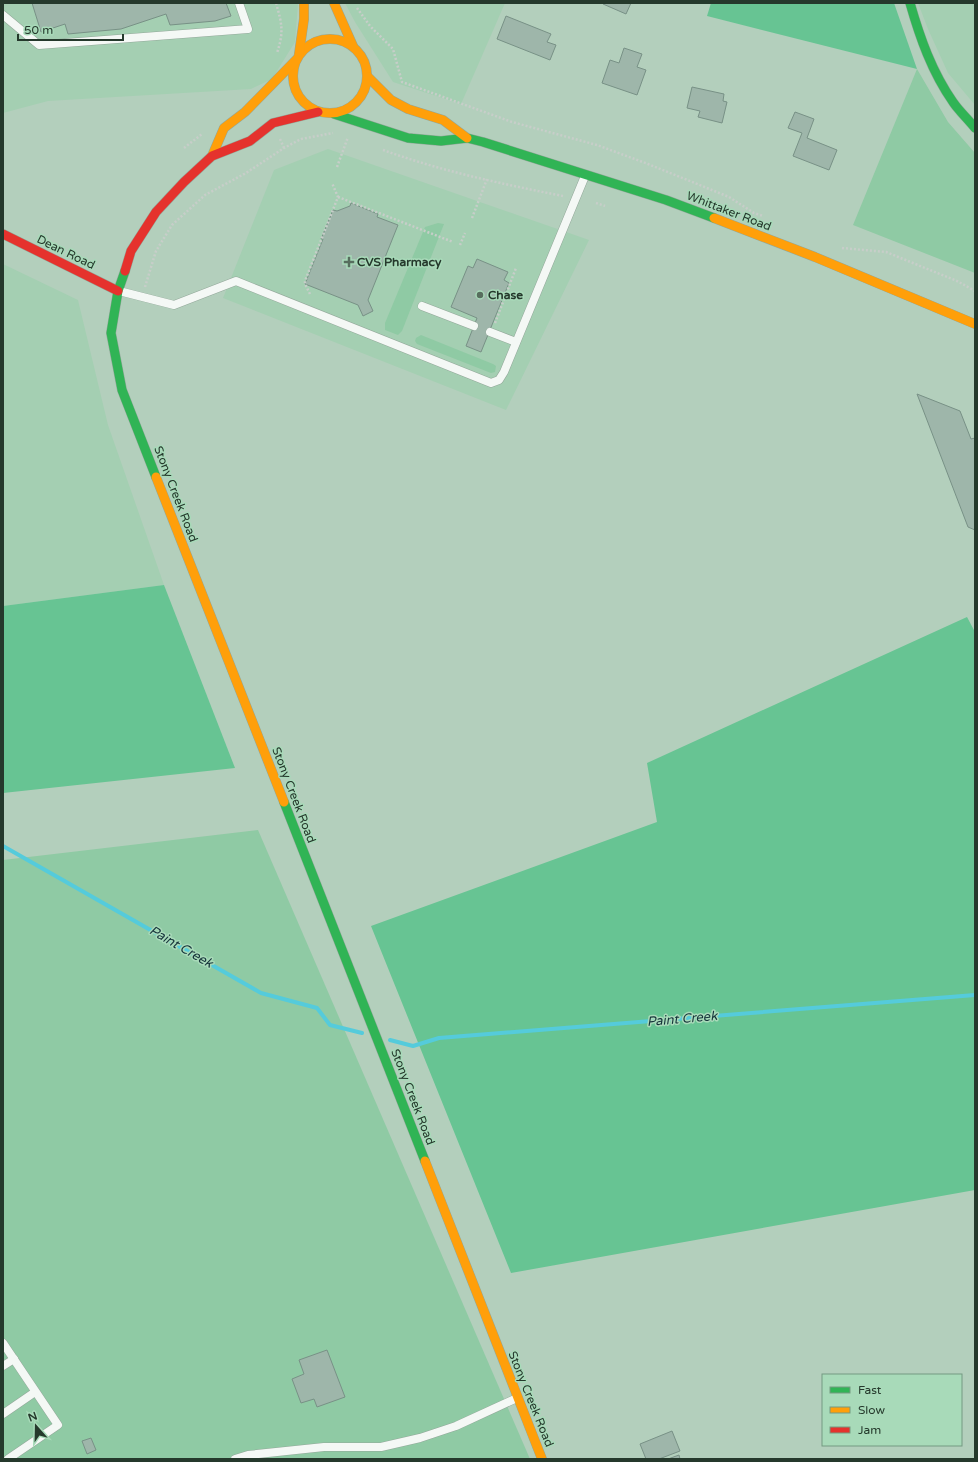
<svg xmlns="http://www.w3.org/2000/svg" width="978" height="1462" viewBox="0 0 978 1462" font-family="'Varela Round',sans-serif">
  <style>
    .built { fill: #a4cfb2 }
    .green { fill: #8fcaa4 }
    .forest { fill: #67c493 }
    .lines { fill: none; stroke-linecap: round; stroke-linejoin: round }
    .stream { stroke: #55cbdb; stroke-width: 4 }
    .building { fill: #9eb6aa; stroke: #789186 }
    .lane-casing { stroke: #93a89a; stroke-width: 9 }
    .fast-casing { stroke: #93a89a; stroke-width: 10 }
    .slow-casing { stroke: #93a89a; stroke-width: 10 }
    .jam-casing { stroke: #93a89a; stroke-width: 10 }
    .path { stroke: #c7cec9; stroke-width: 2.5; stroke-dasharray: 2 2; stroke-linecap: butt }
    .lane { stroke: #f4f8f5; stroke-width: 8 }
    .fast { stroke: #30b455; stroke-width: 9 }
    .slow { stroke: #ff9f0a; stroke-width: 9 }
    .jam { stroke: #e5322d; stroke-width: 9 }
    .poi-dot { fill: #576e5e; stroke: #a8dab9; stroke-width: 1.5 }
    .labels { text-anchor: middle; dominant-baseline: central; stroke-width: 3; stroke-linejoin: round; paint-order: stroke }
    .street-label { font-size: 12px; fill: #25392c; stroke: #a8dab9 }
    .poi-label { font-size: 12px; font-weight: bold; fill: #25392c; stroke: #a8dab9; text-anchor: start }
    .water-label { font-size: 13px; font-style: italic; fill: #143239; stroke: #a8dab9 }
  </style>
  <rect width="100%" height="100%" fill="#b3cfbc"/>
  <g class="built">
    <polygon points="3,3 298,3 295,42 272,79 251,89 48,101 3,113"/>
    <polygon points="345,3 505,3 461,104 393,82 355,22"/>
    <polygon points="918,3 975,3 975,105 948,73 928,29"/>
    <polygon points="328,149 589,240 506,410 223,298 274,170"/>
    <polygon points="3,264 78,300 108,425 164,585 3,606"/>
  </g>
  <g class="green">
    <polygon points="917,69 948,122 975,153 975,273 853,225"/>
    <polygon points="438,223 444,224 402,331 398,335 385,330 385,323 425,227"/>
    <polygon points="421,335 493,364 496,366 495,372 491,373 417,344 415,341 416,338"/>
    <polygon points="258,830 530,1459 3,1459 3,860"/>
  </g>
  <g class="forest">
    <polygon points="711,3 894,3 917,69 707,16"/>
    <polygon points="164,585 235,768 3,793 3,606"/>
    <polygon points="967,617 975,632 975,1190 511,1273 371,926 657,822 647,763"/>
  </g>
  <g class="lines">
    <g class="stream">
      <polyline points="3,846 261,993 317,1008 330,1025 362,1033"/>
      <polyline points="390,1040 413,1046 439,1038 975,995"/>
    </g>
  </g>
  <g class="building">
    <polygon points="32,3 226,3 231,16 215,21 170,25 166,14 121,29 68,34 65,24 41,32"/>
    <polygon points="604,3 631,3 626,14 603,4"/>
    <polygon points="506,16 551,34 547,42 556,45 550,60 497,39"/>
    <polygon points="624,48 642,54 637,67 646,70 637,95 602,83 610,60 619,63"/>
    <polygon points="692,87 724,94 723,101 727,102 722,123 698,117 700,111 687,108"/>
    <polygon points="795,112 814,119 807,138 837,150 829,170 793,156 802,133 788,128"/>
    <polygon points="351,203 378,214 377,217 398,225 368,300 373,311 363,316 358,305 305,284 323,239 321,239 333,210 337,211 350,206"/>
    <polygon points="477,259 508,272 504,280 509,283 481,352 466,346 477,318 451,307 468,266 473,268"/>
    <polygon points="917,394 960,411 971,439 975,438 975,530 968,527"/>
    <polygon points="327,1350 345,1397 317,1407 314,1399 301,1403 292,1379 304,1374 299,1360"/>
    <polygon points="672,1431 680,1451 659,1459 646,1459 640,1444"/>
    <polygon points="91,1438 96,1450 87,1454 82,1441"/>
    <polygon points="679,1455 680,1459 668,1459"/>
  </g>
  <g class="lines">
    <defs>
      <g id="lane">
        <polyline points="3,15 39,45 248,29 239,3"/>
        <polyline points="119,291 174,305 236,281 491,383 499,380 504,372 585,176"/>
        <polyline points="422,306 474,326"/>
        <polyline points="490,332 516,342"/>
        <polyline points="3,1343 58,1425 8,1459"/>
        <polyline points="3,1366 14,1359"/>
        <polyline points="3,1414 35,1392"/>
        <polyline points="235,1459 248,1455 324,1447 381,1447 420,1438 456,1426 517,1398"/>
      </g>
      <g id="fast">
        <path d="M910,3C920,38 932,72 953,102C959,111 968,119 975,128"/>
        <polyline points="334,114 408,138 441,141 467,138 483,142 666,200 714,218"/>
        <polyline points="125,271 118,291 111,333 122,390 156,477"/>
        <polyline points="284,802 425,1161"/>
      </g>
      <g id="slow">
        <polyline points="334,3 353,46"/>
        <circle cx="330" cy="76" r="37"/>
        <polyline points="299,54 304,19 304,3"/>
        <polyline points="368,77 391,100 408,109 443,120 467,138"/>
        <polyline points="212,156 224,128 245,112 296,60"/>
        <polyline points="714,218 815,257 975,324"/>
        <polyline points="156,477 284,802"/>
        <polyline points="425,1161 542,1459"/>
      </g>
      <g id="jam">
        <polyline points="3,234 118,291"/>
        <polyline points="125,271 131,251 156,212 184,182 212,156 250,141 273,123 318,112"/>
      </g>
    </defs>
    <use href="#lane" class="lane-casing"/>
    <use href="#fast" class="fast-casing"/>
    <use href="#slow" class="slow-casing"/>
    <use href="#jam" class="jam-casing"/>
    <g class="path">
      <path d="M276,3C282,24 284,32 277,53"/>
      <polyline points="357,8 370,26 393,49 402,82 512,122 597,145 648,164 729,197 754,213 763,216"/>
      <polyline points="280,139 284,148"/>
      <polyline points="184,148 202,134"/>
      <path d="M383,150C441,171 502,184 563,196"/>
      <polyline points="337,167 348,137"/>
      <polyline points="338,197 453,242"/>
      <polyline points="596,203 605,206"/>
      <polyline points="472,218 487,179"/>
      <polyline points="460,245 465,233"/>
      <polyline points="842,248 886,252 957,281 975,291"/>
      <polyline points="145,287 156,251 172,225 205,195 246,173 284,148 301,139 333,133"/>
      <polyline points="310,294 305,284 305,281 338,197 332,183"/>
      <polyline points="495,323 516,268"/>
    </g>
    <use href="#lane" class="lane"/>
    <use href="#fast" class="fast"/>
    <use href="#slow" class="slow"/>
    <use href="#jam" class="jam"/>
  </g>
  <g class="poi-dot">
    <path d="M347 256h4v4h4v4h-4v4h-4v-4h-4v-4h4z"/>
    <circle cx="480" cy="295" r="4"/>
  </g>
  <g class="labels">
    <g class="street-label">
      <text transform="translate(729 211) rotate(21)">Whittaker Road</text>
      <text transform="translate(66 252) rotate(26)">Dean Road</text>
      <text transform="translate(176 494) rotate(69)">Stony Creek Road</text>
      <text transform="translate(294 795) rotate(69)">Stony Creek Road</text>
      <text transform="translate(413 1097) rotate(69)">Stony Creek Road</text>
      <text transform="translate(531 1399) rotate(68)">Stony Creek Road</text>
    </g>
    <g class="poi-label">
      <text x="357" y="262">CVS Pharmacy</text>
      <text x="488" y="295">Chase</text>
    </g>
    <g class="water-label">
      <text transform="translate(181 947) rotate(30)">Paint Creek</text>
      <text transform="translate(682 1019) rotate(-5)">Paint Creek</text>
    </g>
  </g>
  <rect width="978" height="1462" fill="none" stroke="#25392c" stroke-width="8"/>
  <rect x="822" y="1374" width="140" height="72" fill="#a8dab9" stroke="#749a81"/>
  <rect x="830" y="1387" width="20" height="6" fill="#30b455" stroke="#749a81"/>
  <text x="858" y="1394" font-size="12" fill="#25392c">Fast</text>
  <rect x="830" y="1407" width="20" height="6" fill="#ff9f0a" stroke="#749a81"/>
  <text x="858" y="1414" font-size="12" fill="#25392c">Slow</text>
  <rect x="830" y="1427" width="20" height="6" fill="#e5322d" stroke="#749a81"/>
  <text x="858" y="1434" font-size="12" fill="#25392c">Jam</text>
  <g transform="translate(36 1426) rotate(340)" stroke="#a8dab9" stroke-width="3" paint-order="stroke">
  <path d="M0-3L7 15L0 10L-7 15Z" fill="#25392c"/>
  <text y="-6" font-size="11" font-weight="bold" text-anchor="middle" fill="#25392c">N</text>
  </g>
  <path d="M18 34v6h105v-6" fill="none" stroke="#25392c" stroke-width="2"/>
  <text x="24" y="34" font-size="12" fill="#25392c" stroke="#a8dab9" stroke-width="3" paint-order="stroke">50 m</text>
</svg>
